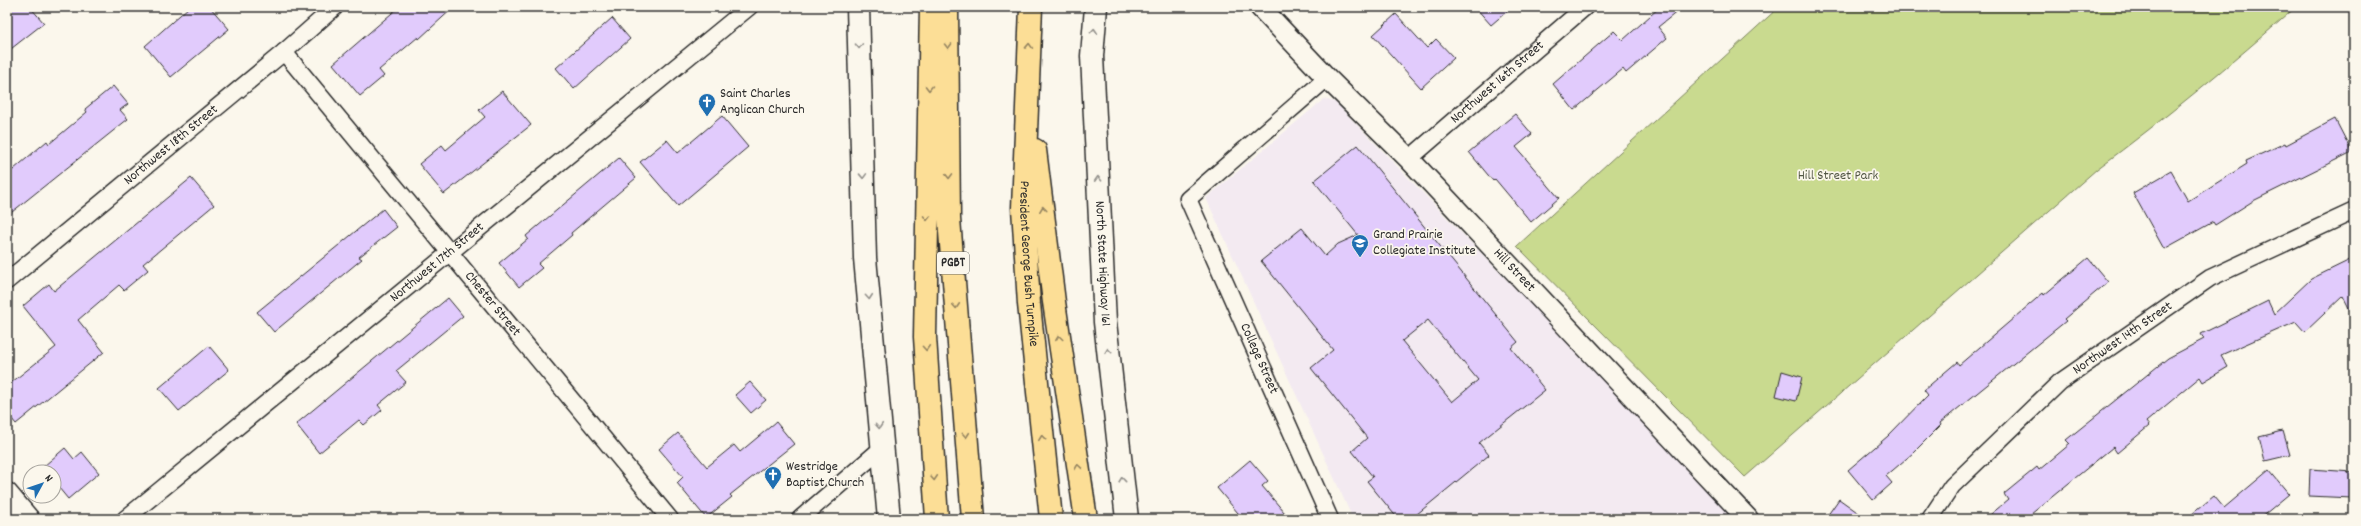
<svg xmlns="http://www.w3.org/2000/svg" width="2361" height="526" viewBox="0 0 2361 526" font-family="Dekko,sans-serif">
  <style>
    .built { fill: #f3eaf1 }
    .green { fill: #c9da8f; stroke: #7a825d }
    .building { fill: #e1cbfc; stroke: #2b2b2b; fill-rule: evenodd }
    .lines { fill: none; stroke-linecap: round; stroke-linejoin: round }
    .minor-casing { stroke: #2b2b2b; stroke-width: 19 }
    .tertiary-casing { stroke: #2b2b2b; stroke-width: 23 }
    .secondary-casing { stroke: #2b2b2b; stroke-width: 25 }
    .motorway-casing { stroke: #2b2b2b; stroke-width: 25 }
    .minor { stroke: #fbf7ec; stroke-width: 16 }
    .tertiary { stroke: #fbf7ec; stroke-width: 20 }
    .secondary { stroke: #fbf7ec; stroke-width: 22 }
    .motorway { stroke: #fcde96; stroke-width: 22 }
    .oneway { stroke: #93918c }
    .oneway2 { stroke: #948460 }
    .labels { text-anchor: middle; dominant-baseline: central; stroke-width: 3.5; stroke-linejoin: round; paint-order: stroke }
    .shield { fill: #fbf7ec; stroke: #696865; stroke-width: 1 }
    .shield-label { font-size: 13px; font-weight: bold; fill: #2b2b2b }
    .street-label { font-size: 14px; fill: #2b2b2b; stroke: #fbf7ec }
    .poi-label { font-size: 14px; fill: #2b2b2b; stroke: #fbf7ec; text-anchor: start }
    .park-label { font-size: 14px; fill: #525744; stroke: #fbf7ec }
  </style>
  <rect width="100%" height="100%" fill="#fbf7ec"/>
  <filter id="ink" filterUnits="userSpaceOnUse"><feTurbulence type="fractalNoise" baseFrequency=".025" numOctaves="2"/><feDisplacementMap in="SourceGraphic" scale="8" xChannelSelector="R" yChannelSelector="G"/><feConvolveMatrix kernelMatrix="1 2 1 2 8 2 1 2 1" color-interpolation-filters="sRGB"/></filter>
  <g filter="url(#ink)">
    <polygon class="built" points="1324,99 1335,102 1714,494 1734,519 1353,519 1206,198"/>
    <path class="green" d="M1779,7H2296C2231,64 2166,118 2097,169L1745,477L1517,246Z"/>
    <g class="building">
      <polygon points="7,7 30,7 44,23 7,52"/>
      <polygon points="189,7 210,7 229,29 171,77 145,46"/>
      <polygon points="399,7 454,7 419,39 418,37 379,70 384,76 360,96 333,64"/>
      <polygon points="1475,7 1512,7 1491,25"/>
      <polygon points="1660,7 1683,7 1658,27 1667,38 1626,73 1623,69 1574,110 1553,84 1614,31 1623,40"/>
      <polygon points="1396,14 1427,48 1436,39 1454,58 1421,88 1373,35"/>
      <polygon points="612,18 630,39 574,89 556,68"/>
      <polygon points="113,86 128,104 120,110 128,119 7,216 7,175 47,141 49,144 87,112 85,109"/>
      <polygon points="502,91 531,125 444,194 419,164 442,145 446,150 485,117 479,110"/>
      <polygon points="1515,114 1532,134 1516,147 1559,198 1531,222 1495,179 1493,181 1469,152"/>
      <polygon points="722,116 748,147 678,206 640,162 667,140 678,153"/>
      <polygon points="2335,119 2352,152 2253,201 2215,225 2213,222 2164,249 2133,193 2171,171 2188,201 2247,164 2246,161 2285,143 2286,145"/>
      <path d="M1358,145L1518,342L1511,348L1545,390L1479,443L1489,455L1411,519H1398L1367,481L1373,477L1352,451L1367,438L1311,368L1333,350L1261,261L1302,228L1325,256L1338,244L1358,235L1314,181ZM1428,320L1478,380L1452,402L1402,341Z"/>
      <polygon points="619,158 636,178 571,233 572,235 538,264 542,268 519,287 499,263 528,239 526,236"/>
      <polygon points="191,178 214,205 143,264 148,270 124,290 119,285 78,320 104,352 16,424 7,413 7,386 56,347 23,306 49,284 54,291"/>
      <polygon points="383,209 397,227 359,257 362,259 274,332 257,312"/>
      <polygon points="2088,258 2108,282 2064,319 2066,321 1940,423 1941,425 1913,453 1886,476 1892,483 1873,500 1848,470 1888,436 1928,395 1924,390 1957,362 1959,365 2043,293 2044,295"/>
      <polygon points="2354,258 2354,318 2343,296 2305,332 2296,322 2221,355 2228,367 2203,382 2200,377 2146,422 2149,426 2117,453 2113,447 2025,519 1985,519 2008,500 2004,494 2037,467 2039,470 2070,444 2066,440 2168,358 2204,339 2201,334 2268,301 2274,314 2311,279"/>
      <polygon points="448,298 463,316 396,371 406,382 378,405 382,410 364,425 359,420 319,453 296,424"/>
      <polygon points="209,346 229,370 179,411 159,388"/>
      <polygon points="1782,371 1802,377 1796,401 1776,396"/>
      <polygon points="750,382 766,400 751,413 735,395"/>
      <polygon points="776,422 794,444 730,495 732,497 706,518 677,483 683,477 659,449 678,433 707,467 734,445 740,452"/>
      <polygon points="2283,431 2290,455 2265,461 2259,437"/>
      <polygon points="65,448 74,459 82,452 99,473 68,499 54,482 54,472 37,472"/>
      <polygon points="1250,460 1268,481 1262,486 1290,519 1243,519 1217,488"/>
      <polygon points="2310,469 2353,472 2352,498 2309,496"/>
      <polygon points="2269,470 2289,494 2259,519 2186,519 2214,496 2224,508"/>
      <polygon points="1839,499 1867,519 1825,519"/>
    </g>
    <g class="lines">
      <defs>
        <g id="minor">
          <path id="s1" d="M284,52L670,519"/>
          <path id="s2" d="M1327,78L1188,199L1330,519"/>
          <path id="s3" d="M1409,159L1585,7"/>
          <path id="s4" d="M7,281L284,52L335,7"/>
          <path id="s5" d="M125,519L749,7"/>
          <polyline points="800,519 881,449"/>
          <path id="s6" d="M1930,519L1952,486L2060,382L2210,278L2354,211"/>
        </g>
        <g id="tertiary">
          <path id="s7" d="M1260,7L1327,78L1409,159L1748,519"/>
          <polyline points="7,493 29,519"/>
        </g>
        <g id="secondary">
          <polyline points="858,7 865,258 889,519"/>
          <path id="s8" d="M1096,7L1092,56L1105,322L1127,519"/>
        </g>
        <g id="motorway">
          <polyline points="931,7 925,337 937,519"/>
          <polyline points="947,7 949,219 973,519"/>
          <path id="s9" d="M1031,7L1023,208L1029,304L1051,519"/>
          <polyline points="1035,150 1054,302 1086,519"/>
        </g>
      </defs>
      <use href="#minor" class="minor-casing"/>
      <use href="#tertiary" class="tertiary-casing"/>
      <use href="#secondary" class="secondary-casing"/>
      <use href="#motorway" class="motorway-casing"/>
      <use href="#minor" class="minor"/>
      <use href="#tertiary" class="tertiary"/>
      <use href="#secondary" class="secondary"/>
      <use href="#motorway" class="motorway"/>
    </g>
    <defs><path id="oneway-chevron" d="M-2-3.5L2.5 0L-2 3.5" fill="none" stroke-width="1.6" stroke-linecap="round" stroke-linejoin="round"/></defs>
    <g class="oneway">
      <use href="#oneway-chevron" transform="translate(1094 31) rotate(-86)"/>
      <use href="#oneway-chevron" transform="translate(859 46) rotate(88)"/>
      <use href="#oneway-chevron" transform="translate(863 176) rotate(88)"/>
      <use href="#oneway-chevron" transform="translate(1098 179) rotate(-93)"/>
      <use href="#oneway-chevron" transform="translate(869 297) rotate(85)"/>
      <use href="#oneway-chevron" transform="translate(1108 351) rotate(-96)"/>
      <use href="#oneway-chevron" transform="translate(879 426) rotate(85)"/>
      <use href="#oneway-chevron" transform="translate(1122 480) rotate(-96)"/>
    </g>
    <g class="oneway2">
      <use href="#oneway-chevron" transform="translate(948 46) rotate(89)"/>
      <use href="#oneway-chevron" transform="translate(1029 46) rotate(-88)"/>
      <use href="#oneway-chevron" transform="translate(929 88) rotate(91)"/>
      <use href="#oneway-chevron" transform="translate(949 176) rotate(89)"/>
      <use href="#oneway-chevron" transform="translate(1043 209) rotate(-97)"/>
      <use href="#oneway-chevron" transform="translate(927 218) rotate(91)"/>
      <use href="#oneway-chevron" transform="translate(956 306) rotate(86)"/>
      <use href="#oneway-chevron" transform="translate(1059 338) rotate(-98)"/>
      <use href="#oneway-chevron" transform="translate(926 348) rotate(86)"/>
      <use href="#oneway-chevron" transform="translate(966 435) rotate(85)"/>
      <use href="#oneway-chevron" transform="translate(1042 438) rotate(-96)"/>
      <use href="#oneway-chevron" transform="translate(1078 467) rotate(-99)"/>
      <use href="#oneway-chevron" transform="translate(934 478) rotate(86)"/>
    </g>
  </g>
  <defs>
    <symbol id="church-pin" viewBox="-11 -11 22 30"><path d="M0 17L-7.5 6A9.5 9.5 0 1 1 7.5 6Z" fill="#1f6fb2" stroke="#fbf7ec"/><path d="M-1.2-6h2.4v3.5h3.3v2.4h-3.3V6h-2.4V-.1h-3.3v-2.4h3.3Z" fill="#fff"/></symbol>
    <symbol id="school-pin" viewBox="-11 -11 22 30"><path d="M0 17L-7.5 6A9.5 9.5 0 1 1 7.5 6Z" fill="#1f6fb2" stroke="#fbf7ec"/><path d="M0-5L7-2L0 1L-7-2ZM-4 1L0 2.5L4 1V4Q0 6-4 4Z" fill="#fff"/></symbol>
  </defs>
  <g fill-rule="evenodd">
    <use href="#church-pin" x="697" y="92" width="20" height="27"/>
    <use href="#school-pin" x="1350" y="233" width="20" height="27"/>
    <use href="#church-pin" x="763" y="465" width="20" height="27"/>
  </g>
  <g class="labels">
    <rect class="shield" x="937" y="252" width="32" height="22" rx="3"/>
    <g class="shield-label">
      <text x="953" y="263">PGBT</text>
    </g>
    <g class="street-label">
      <text stroke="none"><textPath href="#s3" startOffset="117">Northwest 16th Street</textPath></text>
      <text stroke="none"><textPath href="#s4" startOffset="213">Northwest 18th Street</textPath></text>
      <text stroke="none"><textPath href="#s5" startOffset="404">Northwest 17th Street</textPath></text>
      <text stroke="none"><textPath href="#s9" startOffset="257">President George Bush Turnpike</textPath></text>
      <text stroke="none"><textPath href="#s8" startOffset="257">North State Highway 161</textPath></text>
      <text stroke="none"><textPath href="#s7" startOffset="366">Hill Street</textPath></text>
      <text stroke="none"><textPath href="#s1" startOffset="327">Chester Street</textPath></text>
      <text stroke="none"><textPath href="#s6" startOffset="266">Northwest 14th Street</textPath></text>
      <text stroke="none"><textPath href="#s2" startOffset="359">College Street</textPath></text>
    </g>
    <g class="poi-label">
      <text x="720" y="94">Saint Charles<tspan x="720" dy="16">Anglican Church</tspan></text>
      <text x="1373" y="235">Grand Prairie<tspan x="1373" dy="16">Collegiate Institute</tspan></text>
      <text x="786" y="467">Westridge<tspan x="786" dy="16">Baptist Church</tspan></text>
    </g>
    <g class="park-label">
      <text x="1838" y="176">Hill Street Park</text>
    </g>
  </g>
  <rect width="2361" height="526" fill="none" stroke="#fbf7ec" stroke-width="24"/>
  <rect x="12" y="12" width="2337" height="502" fill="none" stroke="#2b2b2b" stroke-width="1.5" filter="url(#ink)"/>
  <g transform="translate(42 484) rotate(50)"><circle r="19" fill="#fbf7ec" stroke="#a8a59f"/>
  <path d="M0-3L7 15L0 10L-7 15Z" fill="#1f6fb2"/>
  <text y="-6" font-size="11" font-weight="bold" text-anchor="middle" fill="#2b2b2b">N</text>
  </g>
</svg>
